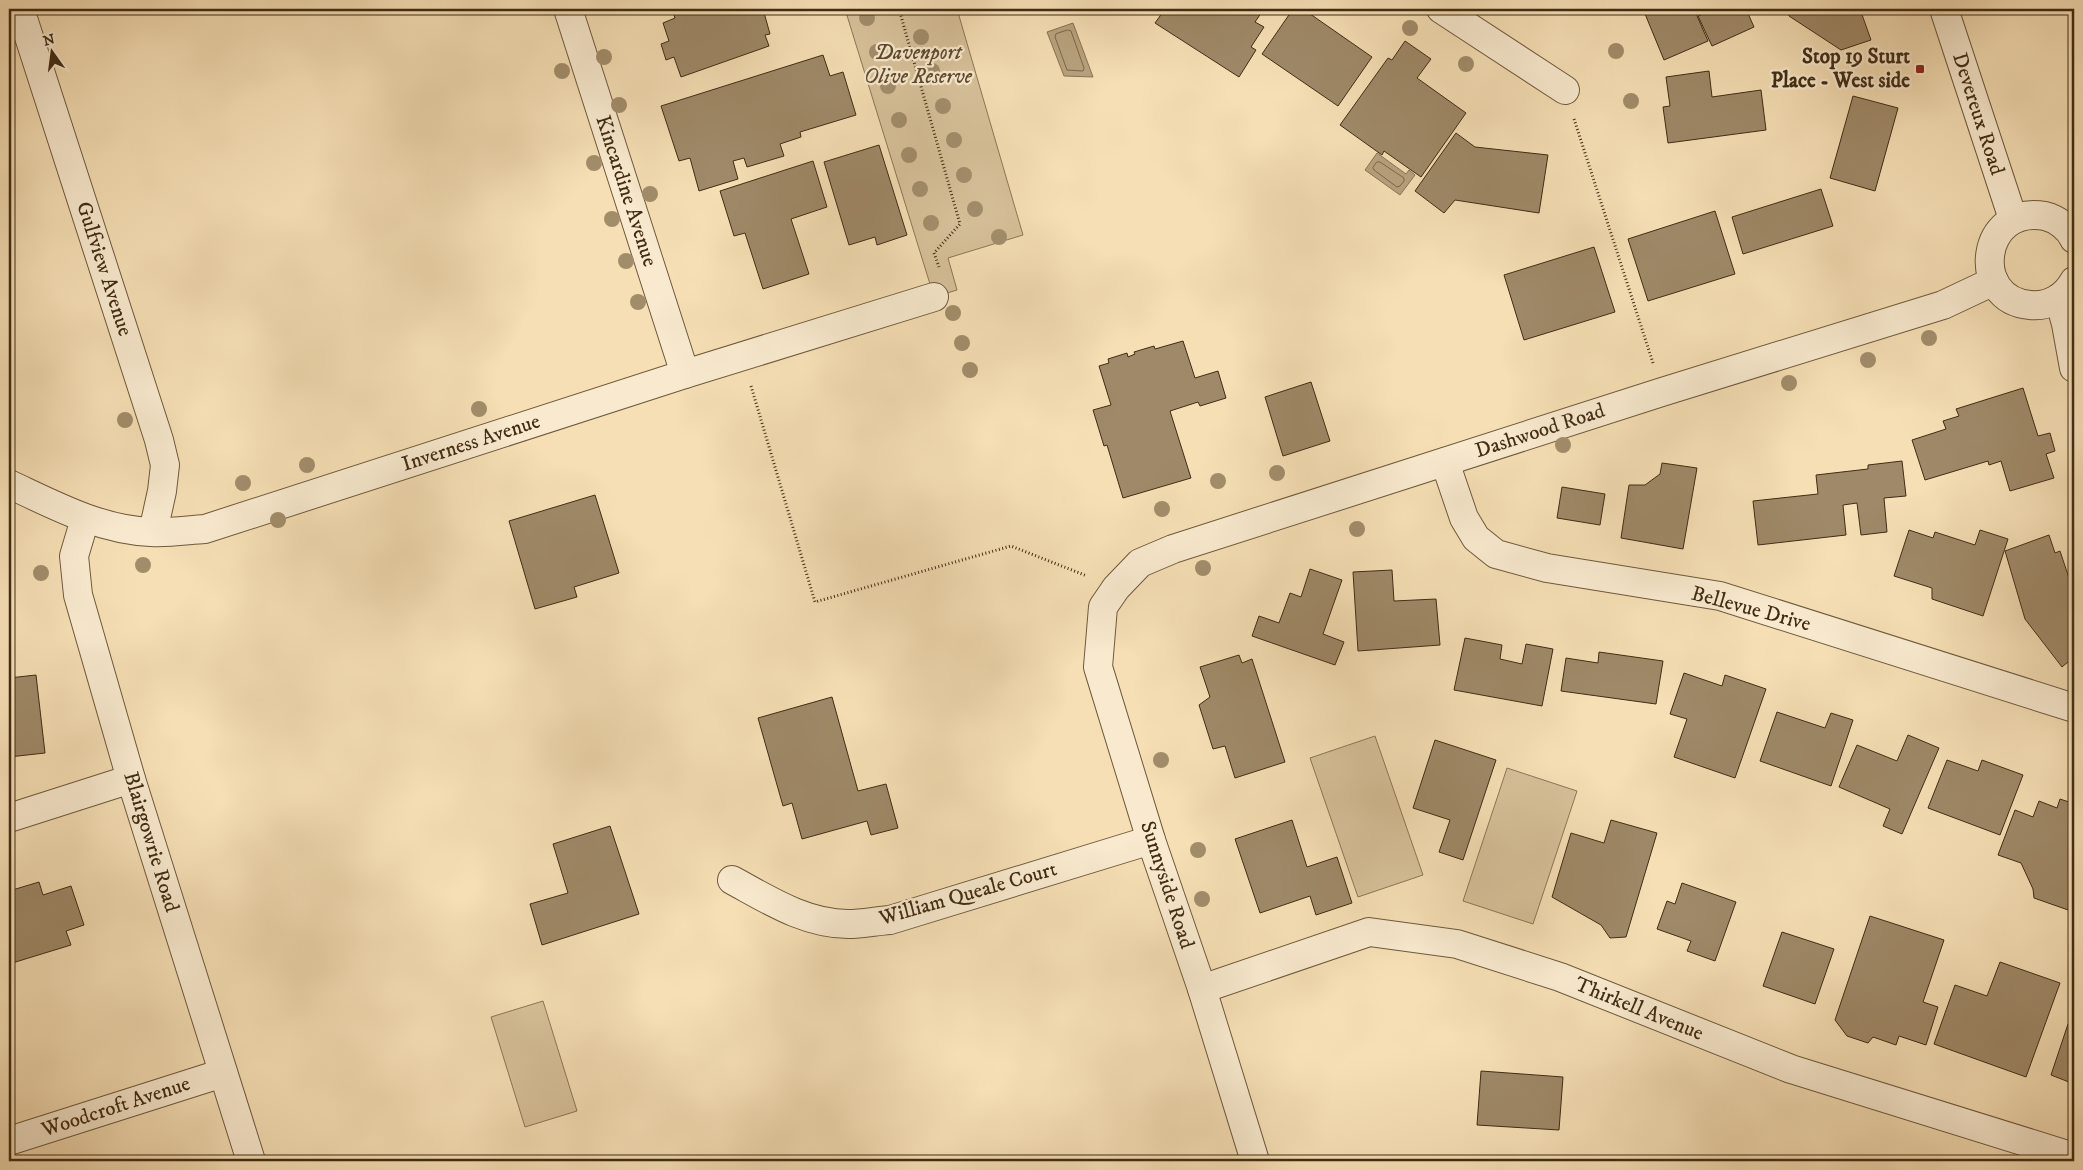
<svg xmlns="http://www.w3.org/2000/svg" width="2083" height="1170" viewBox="0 0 2083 1170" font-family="'IM FELL DW Pica',serif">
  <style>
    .green { fill: #d7c19a; stroke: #8c7657 }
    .water { fill: #b8a27e; stroke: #887354 }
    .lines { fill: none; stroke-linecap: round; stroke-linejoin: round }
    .shore { stroke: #7c6749; stroke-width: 1 }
    .building { fill: #9f8968; stroke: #402c14 }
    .minor-casing { stroke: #6e593c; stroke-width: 30 }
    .path { stroke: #402c14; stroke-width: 3; stroke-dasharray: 1 2.5; stroke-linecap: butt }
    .minor { stroke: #f9eacf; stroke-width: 28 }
    .tree { fill: #a28d6b }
    .poi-dot { fill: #8f2418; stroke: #f9eacf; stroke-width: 2 }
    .labels { text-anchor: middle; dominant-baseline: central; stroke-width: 4.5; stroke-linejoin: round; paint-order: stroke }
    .park-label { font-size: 21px; font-style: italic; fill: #5e4a2f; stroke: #f9eacf }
    .poi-label { font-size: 21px; font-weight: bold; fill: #402c14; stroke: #f9eacf; text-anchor: end }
    .street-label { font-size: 21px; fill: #402c14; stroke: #f9eacf }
  </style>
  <rect width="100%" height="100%" fill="#f6dfb5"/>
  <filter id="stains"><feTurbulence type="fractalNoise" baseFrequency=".004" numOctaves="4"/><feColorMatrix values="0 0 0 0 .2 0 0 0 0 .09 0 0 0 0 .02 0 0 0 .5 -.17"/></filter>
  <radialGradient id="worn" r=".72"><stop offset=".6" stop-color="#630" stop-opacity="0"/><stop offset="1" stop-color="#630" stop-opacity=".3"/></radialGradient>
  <g class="green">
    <polygon points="845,9 957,9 1023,235 948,258 957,290 934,297"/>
    <polygon points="1375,736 1423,875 1358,897 1310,758"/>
    <polygon points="1507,768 1577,791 1533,924 1463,901"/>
    <polygon points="543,1001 577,1111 525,1127 491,1017"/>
  </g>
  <g class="water">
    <polygon points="1073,23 1093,77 1064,76 1047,32"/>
    <polygon points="1377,153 1406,174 1409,170 1415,175 1400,195 1365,170"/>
  </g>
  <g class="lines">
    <g class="shore">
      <polygon points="1068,30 1071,31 1084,68 1083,71 1067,70 1055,37 1056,34"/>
      <polygon points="1377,162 1380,162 1404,178 1404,181 1400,186 1397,187 1374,170 1373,168"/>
    </g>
  </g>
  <g class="building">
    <polygon points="672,9 763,9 770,34 765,35 769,46 681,77 674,57 666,60 661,44 669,41 663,23 675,18"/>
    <polygon points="1165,9 1264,9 1255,22 1264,27 1251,47 1256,50 1239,77 1155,23"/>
    <polygon points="1293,9 1303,9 1372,57 1338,106 1262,54"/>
    <polygon points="1643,9 1694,9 1708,41 1664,60"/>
    <polygon points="1715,9 1746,9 1754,27 1712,46 1698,16"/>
    <polygon points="1787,9 1860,9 1871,40 1841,50 1789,16"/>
    <polygon points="1405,41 1431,59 1417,78 1466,113 1421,177 1384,151 1382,155 1340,125 1388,58 1392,60"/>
    <polygon points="823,55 830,76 843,72 856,115 800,132 801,137 780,144 784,156 747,167 744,158 733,161 738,179 699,191 690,158 679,161 661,106"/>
    <polygon points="1709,71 1712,97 1761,90 1766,130 1668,143 1663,107 1670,106 1666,77"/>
    <polygon points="1853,96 1898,108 1875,191 1830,178"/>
    <polygon points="1456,133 1475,147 1548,155 1539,213 1455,200 1444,213 1415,191"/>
    <polygon points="879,145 907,235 877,245 875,237 849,245 824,162"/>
    <polygon points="813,161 827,207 791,219 809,274 763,289 745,233 734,236 720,191"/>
    <polygon points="1821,189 1833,226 1743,254 1732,217"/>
    <polygon points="1715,211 1735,274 1648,301 1628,239"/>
    <polygon points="1594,247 1615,312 1524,340 1504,275"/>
    <polygon points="1183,341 1195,378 1218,371 1226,398 1200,406 1198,402 1170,411 1191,478 1123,498 1107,445 1104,446 1093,410 1111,405 1099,366 1109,363 1108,359 1127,353 1128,357 1135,354 1134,352 1154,346 1155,349"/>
    <polygon points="1311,382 1330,441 1283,456 1265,397"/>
    <polygon points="2023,388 2038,436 2050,433 2055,451 2046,454 2054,478 2010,491 2001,461 1989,465 1988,461 1925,480 1912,440 1946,429 1943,421 1959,416 1956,409"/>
    <polygon points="1902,461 1906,496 1884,498 1887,532 1861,535 1857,503 1843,505 1846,535 1758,545 1753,501 1818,494 1816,475 1868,469 1868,465"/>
    <polygon points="1662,463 1697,468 1683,549 1621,538 1629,485 1645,485 1660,474"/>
    <polygon points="1562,487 1605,494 1600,525 1557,518"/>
    <polygon points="595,495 619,573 574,587 577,597 535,609 509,521"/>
    <polygon points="1909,530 1933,538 1935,532 1975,545 1980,530 2008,539 1983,616 1932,599 1932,588 1894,576"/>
    <polygon points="2049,535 2055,553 2060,551 2074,593 2074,657 2062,667 2025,619 2005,551"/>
    <polygon points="1310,569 1342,580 1323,634 1344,642 1335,665 1252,636 1259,616 1279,623 1290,593 1301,597"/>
    <polygon points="1392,570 1394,601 1436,599 1440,645 1358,651 1353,572"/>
    <polygon points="1465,638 1502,645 1500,659 1522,664 1526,644 1553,649 1542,706 1454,690"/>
    <polygon points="1599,652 1663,661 1656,704 1561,691 1566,658 1598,663"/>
    <polygon points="1239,655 1242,663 1252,659 1285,762 1235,778 1225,746 1213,749 1199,705 1210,697 1200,667"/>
    <polygon points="1684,673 1722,686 1725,675 1766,689 1735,778 1674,757 1687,719 1670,714"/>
    <polygon points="36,675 45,753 9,757 9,678"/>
    <polygon points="832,697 858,791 886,784 898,828 871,835 867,821 802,839 792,803 783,806 758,718"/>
    <polygon points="1777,712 1825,728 1831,713 1853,720 1831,786 1760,761"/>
    <polygon points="1908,735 1939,748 1902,834 1883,826 1890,809 1839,787 1857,745 1897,761"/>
    <polygon points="1435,740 1496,760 1463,860 1439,852 1450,820 1413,808"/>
    <polygon points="1947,760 1978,771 1982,760 2023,775 2000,835 1928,808"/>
    <polygon points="2074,788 2074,902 2071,911 2034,898 2033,889 2021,863 1998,855 2015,810 2033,817 2039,801 2057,808 2060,799 2069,802"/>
    <polygon points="1292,820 1307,867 1337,857 1352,903 1316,915 1310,896 1260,913 1235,839"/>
    <polygon points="1611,820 1657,833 1626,937 1610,938 1601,925 1552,897 1571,833 1604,843"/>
    <polygon points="610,826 639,914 542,945 530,904 568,893 553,844"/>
    <polygon points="39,882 43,895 71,886 84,925 66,931 71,945 9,964 9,891"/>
    <polygon points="1682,883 1736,902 1715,961 1687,951 1691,941 1657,929 1667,901 1675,904"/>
    <polygon points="1870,916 1944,940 1923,1002 1938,1007 1926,1045 1899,1036 1896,1045 1873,1037 1868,1043 1847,1036 1835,1020"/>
    <polygon points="1782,932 1834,949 1815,1004 1763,986"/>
    <polygon points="2000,962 2060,983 2026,1077 1934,1044 1955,985 1987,996"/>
    <polygon points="2068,1024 2074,1026 2074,1084 2051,1075"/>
    <polygon points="1481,1071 1563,1077 1559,1130 1477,1125"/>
  </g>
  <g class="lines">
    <defs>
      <g id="minor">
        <polyline points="20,9 159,440 165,465 162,491 153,532"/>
        <polyline points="568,9 685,374"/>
        <polyline points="1441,9 1565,90"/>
        <polyline points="1944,9 2013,219"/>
        <path d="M2074,239C2069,228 2057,219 2045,216C1980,204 1969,300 2030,305C2049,307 2065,297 2074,281"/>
        <polyline points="2059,298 2066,324 2074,368"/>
        <polyline points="1445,462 1464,518 1476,538 1496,554 1547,568 1720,596 2074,708"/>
        <path d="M9,484C54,505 100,530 151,532C169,533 188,530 205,529L685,374L934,297"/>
        <polyline points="85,519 74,556 78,595 131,779 251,1161"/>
        <polyline points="9,818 131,779"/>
        <path d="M732,880C767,899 805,924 848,924C862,924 876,921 890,920L1151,840"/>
        <polyline points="1202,989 1369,932 1457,944 1560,977 1791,1069 2074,1157"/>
        <polyline points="9,1141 223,1073"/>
        <polyline points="1255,1161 1202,989 1151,840 1098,667 1103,607 1116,588 1140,563 1173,549 1662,392 1943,305 1994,281"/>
      </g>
    </defs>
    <use href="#minor" class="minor-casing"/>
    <g class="path">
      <polyline points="899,9 960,224 934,253 939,267"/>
      <polyline points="1574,119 1653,363"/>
      <polyline points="751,386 815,602 1011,546 1087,576"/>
    </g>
    <use href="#minor" class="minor"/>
  </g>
  <g class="tree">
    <circle cx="867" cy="18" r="8"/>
    <circle cx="1410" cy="28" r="8"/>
    <circle cx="921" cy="37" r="8"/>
    <circle cx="1616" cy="51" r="8"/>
    <circle cx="877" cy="52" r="8"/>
    <circle cx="604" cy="57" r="8"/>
    <circle cx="1466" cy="64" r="8"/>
    <circle cx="562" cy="71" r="8"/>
    <circle cx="932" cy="71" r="8"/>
    <circle cx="888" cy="86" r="8"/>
    <circle cx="1631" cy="101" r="8"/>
    <circle cx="619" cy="105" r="8"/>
    <circle cx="943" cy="106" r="8"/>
    <circle cx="899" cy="120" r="8"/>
    <circle cx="954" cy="140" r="8"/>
    <circle cx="909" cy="155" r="8"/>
    <circle cx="594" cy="163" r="8"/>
    <circle cx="964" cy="175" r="8"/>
    <circle cx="920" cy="189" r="8"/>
    <circle cx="650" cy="194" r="8"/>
    <circle cx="975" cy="209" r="8"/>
    <circle cx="612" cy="219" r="8"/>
    <circle cx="931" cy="223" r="8"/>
    <circle cx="999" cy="237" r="8"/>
    <circle cx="626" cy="261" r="8"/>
    <circle cx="638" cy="302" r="8"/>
    <circle cx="953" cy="313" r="8"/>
    <circle cx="1929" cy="338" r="8"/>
    <circle cx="962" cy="343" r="8"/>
    <circle cx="1868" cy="360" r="8"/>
    <circle cx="970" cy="370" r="8"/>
    <circle cx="1789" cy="383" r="8"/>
    <circle cx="479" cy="409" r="8"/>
    <circle cx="125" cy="420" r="8"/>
    <circle cx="1563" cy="445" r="8"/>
    <circle cx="307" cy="465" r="8"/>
    <circle cx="1277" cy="473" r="8"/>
    <circle cx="1218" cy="481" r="8"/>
    <circle cx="243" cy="483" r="8"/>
    <circle cx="1162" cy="509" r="8"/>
    <circle cx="278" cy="520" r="8"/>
    <circle cx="1357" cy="529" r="8"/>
    <circle cx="143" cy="565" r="8"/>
    <circle cx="1203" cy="568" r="8"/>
    <circle cx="41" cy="573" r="8"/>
    <circle cx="1161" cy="760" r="8"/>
    <circle cx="1198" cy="850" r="8"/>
    <circle cx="1202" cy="899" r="8"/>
  </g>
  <rect class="poi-dot" x="1915" y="64" width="10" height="10" rx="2.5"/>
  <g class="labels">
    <g class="park-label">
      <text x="918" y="53">Davenport<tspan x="918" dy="24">Olive Reserve</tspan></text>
    </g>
    <g class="poi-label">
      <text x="1910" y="57">Stop 19 Sturt<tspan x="1910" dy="24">Place - West side</tspan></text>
    </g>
    <g class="street-label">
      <text transform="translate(1978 114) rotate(72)">Devereux Road</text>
      <text transform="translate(626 191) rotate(72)">Kincardine Avenue</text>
      <text transform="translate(104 269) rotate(72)">Gulfview Avenue</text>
      <text transform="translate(1540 431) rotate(-18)">Dashwood Road</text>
      <text transform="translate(471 443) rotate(-18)">Inverness Avenue</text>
      <text transform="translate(1751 609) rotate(15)">Bellevue Drive</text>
      <text transform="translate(151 842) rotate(73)">Blairgowrie Road</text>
      <text transform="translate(1167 885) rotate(72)">Sunnyside Road</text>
      <text transform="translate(968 894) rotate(-16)">William Queale Court</text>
      <text transform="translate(1639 1009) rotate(22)">Thirkell Avenue</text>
      <text transform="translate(116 1107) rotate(-18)">Woodcroft Avenue</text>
    </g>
  </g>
  <rect width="2083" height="1170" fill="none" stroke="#f6dfb5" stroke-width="30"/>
  <rect x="10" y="10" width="2063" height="1150" fill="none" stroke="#402c14" stroke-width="2.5"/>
  <rect x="15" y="15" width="2053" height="1140" fill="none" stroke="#402c14"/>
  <g transform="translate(52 52) rotate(346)" stroke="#f9eacf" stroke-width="4" paint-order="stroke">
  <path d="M0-4L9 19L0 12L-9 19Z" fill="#402c14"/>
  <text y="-8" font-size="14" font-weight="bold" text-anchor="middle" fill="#402c14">N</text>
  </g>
  <rect width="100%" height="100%" filter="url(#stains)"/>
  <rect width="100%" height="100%" fill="url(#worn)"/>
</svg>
